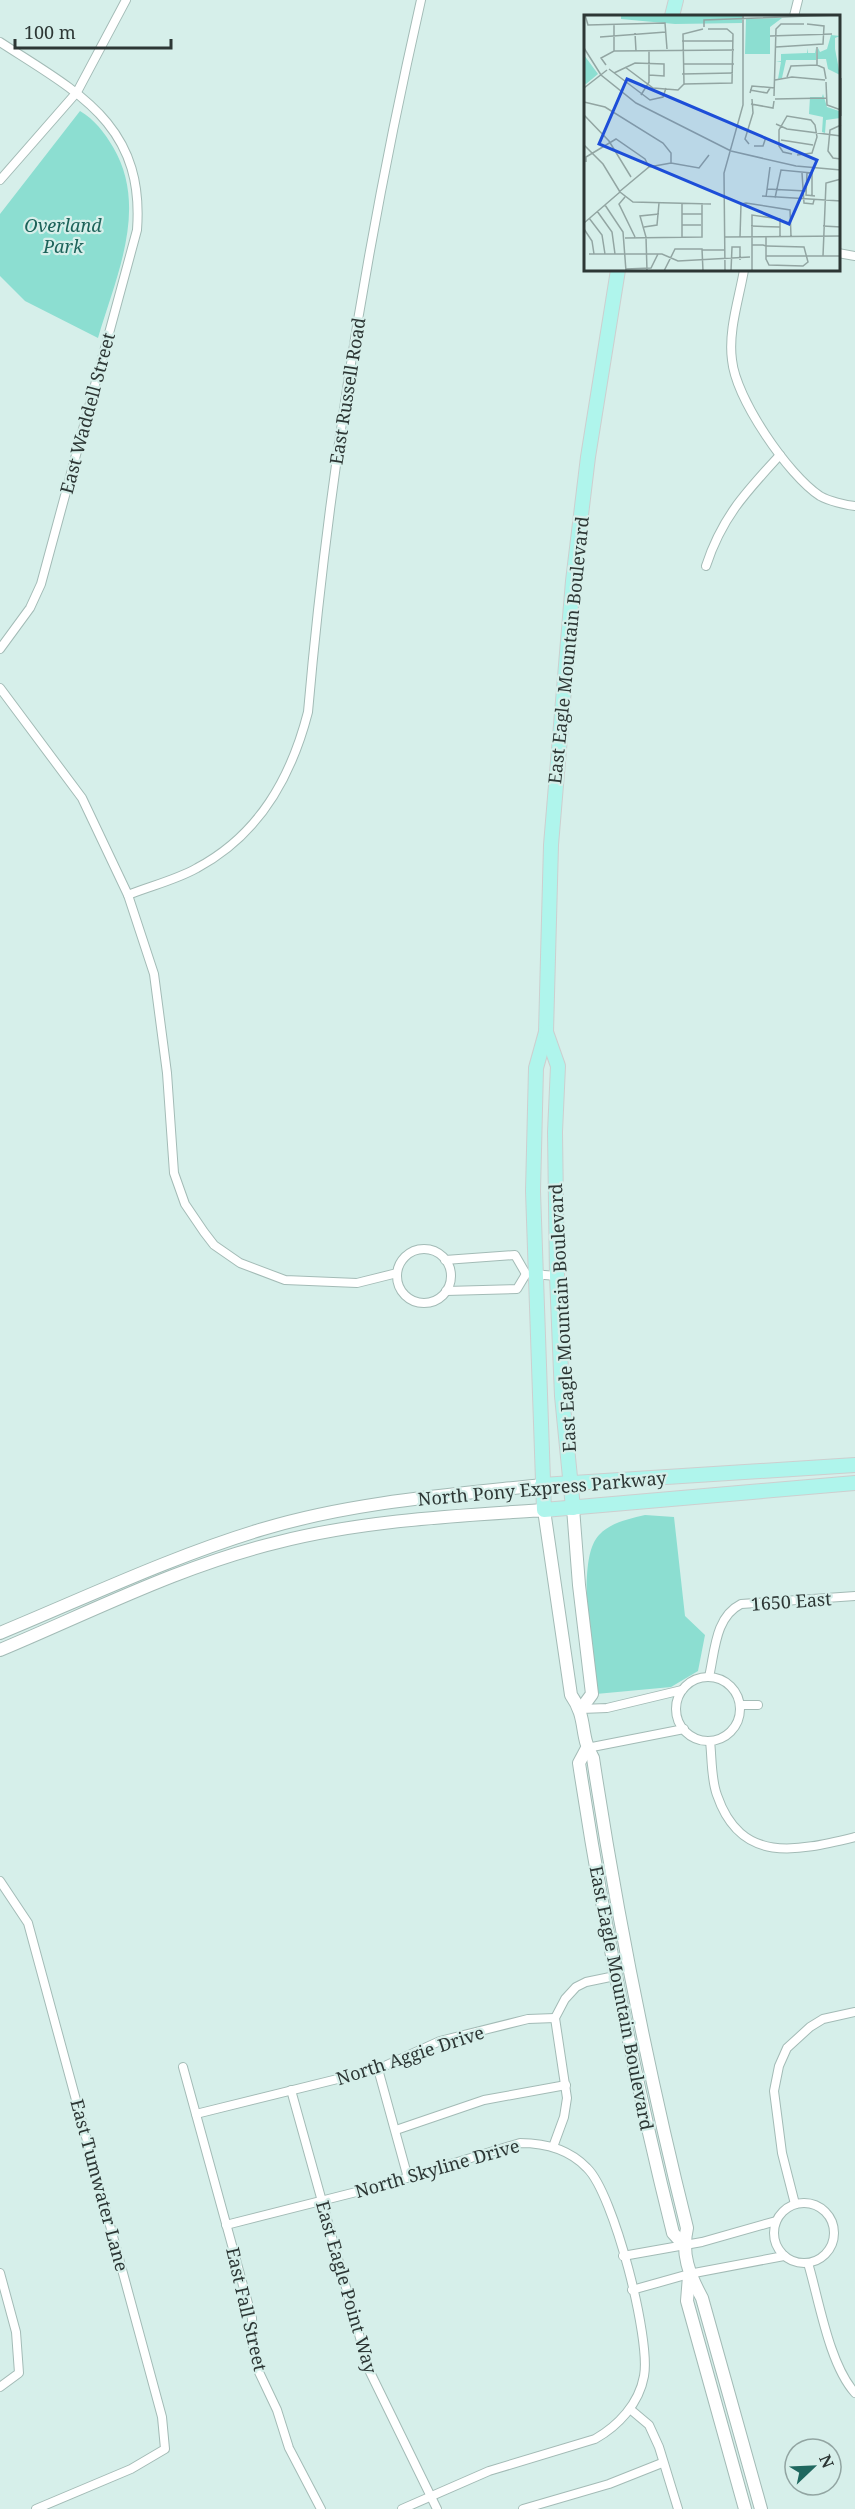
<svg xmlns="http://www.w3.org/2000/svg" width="855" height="2509" viewBox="0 0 855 2509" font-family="'Noto Serif',serif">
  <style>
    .green { fill: #8cded1 }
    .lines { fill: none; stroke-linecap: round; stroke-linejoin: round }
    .street-casing { stroke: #a3bbb6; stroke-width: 10 }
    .secondary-casing { stroke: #a3bbb6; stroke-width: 14 }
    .primary-casing { stroke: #cdcfcf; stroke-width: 16 }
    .street { stroke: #fff; stroke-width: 8 }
    .secondary { stroke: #fff; stroke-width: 12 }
    .primary { stroke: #aff5ec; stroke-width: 14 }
    .labels { text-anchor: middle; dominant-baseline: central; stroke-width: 4.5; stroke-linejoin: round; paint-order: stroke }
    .park-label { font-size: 18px; font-style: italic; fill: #1c6259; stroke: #d6efea }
    .street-label { font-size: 18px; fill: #2d3735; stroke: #d6efea }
    .inset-road { fill: none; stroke: #92a5a2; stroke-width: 1.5 }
    .view { fill: #1d4ed8; fill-opacity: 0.15; stroke: #1d4ed8; stroke-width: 3 }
    .inset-edge { fill: none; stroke: #2d3735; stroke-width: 3 }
  </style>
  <rect width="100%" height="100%" fill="#d6efea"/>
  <g class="green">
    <path d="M80,111C95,120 104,132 113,147C149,208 116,276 98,338L25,301L0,276V214Z"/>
    <path d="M645,1515L674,1517L685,1616L705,1635L698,1671L671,1687L596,1694C593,1658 575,1560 599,1535C611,1522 629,1519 645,1515Z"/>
  </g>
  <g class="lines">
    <defs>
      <g id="street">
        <polyline points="794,16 798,0"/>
        <path d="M0,42C77,92 145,124 137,230L41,584L30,608L0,649"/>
        <polyline points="0,180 77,92 126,0"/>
        <polyline points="838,253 855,256"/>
        <path d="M744,270C739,299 728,331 732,360C736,399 788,475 820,496C829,501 845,505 855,506"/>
        <path d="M706,566C722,517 746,492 780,455"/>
        <polyline points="0,688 82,798 128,895 154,974 167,1073 174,1173 185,1204 204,1232 214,1245 240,1263 285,1280 357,1283 397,1273"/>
        <path d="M128,895C150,886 176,880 197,868C259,835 291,778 308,712C329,472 368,234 421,0"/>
        <circle cx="424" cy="1276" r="27"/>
        <polyline points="445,1260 515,1255 526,1274"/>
        <polyline points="532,1274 557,1276"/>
        <polyline points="446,1291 517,1289 526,1274"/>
        <path d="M709,1677C715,1651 715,1617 741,1604L855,1596"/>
        <circle cx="708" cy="1709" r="32"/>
        <polyline points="740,1705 758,1705"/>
        <polyline points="581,1709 607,1708 682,1690"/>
        <path d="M710,1741C712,1758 711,1779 717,1795C741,1865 797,1851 855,1837"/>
        <polyline points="587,1748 684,1729"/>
        <polyline points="0,1881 28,1923 162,2417 165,2449 131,2469 36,2509"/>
        <polyline points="183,2067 252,2318 253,2347 258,2370 277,2410 289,2448 321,2509"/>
        <polyline points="378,2069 408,2178"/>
        <polyline points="291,2090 369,2370 437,2509"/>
        <polyline points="196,2114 378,2069 440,2041 528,2019 555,2018"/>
        <polyline points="396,2130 484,2100 566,2085"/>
        <polyline points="553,2147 564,2117 567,2098 555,2018 565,1999 576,1987 586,1982 615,1976"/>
        <circle cx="804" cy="2233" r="30"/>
        <polyline points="795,2204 782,2153 774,2091 779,2066 787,2048 810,2027 823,2019 855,2012"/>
        <path d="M226,2225L376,2187L520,2143C545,2143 570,2150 587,2168C614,2194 651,2340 644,2376C639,2404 618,2426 595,2439L489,2471L402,2509"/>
        <polyline points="623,2256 702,2242 776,2221"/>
        <path d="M808,2263C819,2300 829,2364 855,2393"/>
        <polyline points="0,2273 16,2332 19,2373 0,2387"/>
        <polyline points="632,2290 689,2274 784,2256"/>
        <polyline points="630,2409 649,2425 659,2447 678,2509"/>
        <polyline points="523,2509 609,2484 662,2463"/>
      </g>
      <g id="secondary">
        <polyline points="573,1508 579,1585 592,1694 581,1709"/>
        <path d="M0,1633C87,1597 173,1556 263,1529C353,1502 449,1495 542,1485"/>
        <path d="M0,1650C91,1612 182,1565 279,1542C366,1520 455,1516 544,1510L571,1695C588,1719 579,1735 593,1758C617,1916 648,2072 687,2228C681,2254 689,2274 702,2298L761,2509"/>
        <path d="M587,1748L579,1763C603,1921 634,2077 673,2233L683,2244"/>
        <polyline points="689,2276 687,2301 745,2509"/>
      </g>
      <g id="primary">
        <polyline points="672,16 676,0"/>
        <polyline points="618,270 588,457 573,581 551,845 546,1032 536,1068 533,1191 544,1510 855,1483"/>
        <polyline points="546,1032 558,1066 555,1132 557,1276 562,1396 573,1508"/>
        <polyline points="542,1485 855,1465"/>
      </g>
    </defs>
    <use href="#street" class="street-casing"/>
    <use href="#secondary" class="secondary-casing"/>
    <use href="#primary" class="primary-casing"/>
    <use href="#street" class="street"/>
    <use href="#secondary" class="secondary"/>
    <use href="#primary" class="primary"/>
  </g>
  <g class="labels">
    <g class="park-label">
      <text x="63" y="225">Overland<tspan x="63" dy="21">Park</tspan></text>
    </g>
    <g class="street-label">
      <text transform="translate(347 391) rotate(-81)">East Russell Road</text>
      <text transform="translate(87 413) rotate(-75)">East Waddell Street</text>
      <text transform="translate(568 650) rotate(-84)">East Eagle Mountain Boulevard</text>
      <text transform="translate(562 1318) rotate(-93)">East Eagle Mountain Boulevard</text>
      <text transform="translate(542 1488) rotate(-5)">North Pony Express Parkway</text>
      <text transform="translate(791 1601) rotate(-4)">1650 East</text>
      <text transform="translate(622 1998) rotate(79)">East Eagle Mountain Boulevard</text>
      <text transform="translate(410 2055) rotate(-18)">North Aggie Drive</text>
      <text transform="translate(437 2168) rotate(-16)">North Skyline Drive</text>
      <text transform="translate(100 2185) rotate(75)">East Tumwater Lane</text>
      <text transform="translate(347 2287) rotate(74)">East Eagle Point Way</text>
      <text transform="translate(247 2309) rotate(77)">East Fall Street</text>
    </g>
  </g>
  <g transform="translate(584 15)">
    <rect width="256" height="256" fill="#d6efea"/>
    <path d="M37,0H158V8L91,9L37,4ZM198,3L186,12V39H161L162,4ZM247,20L256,21L251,23V34L256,60L244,54L242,44H233L234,33L236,37L243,34ZM224,33V38H231L232,33V45H202L198,63L194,64L197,47L192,46H197V39L223,38ZM0,40L14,59L2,69L0,68ZM239,79L243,92L255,96L256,103L242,105L241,118L238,117L239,102L225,99L226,82H238Z" fill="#8cded1"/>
    <path class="inset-road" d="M1,0L4,10L81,8L83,34M30,9V36M120,12V5L253,0M51,18L52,36M186,21L248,19M16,22L82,17M98,26H149M192,32L239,29L240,11L223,9M0,33L17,60L52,88L147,136M99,49H150M22,50L17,43L30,36L150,35M233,50V32M41,52L69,73L94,75L100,69M25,54L66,85L79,82L82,73M30,58L51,48L80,49V61L65,60M98,59L149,58M203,62L207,51L233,50L240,53L242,64M257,63V101M191,65L208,62L241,65M242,67L243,90L257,95M100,69L148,68L149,19L143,14H124M100,69L99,19L119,14M0,73L23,55M166,75L183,78L186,73M166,78L168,71L191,73M57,80L65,67V36M190,81L192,14L197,9H220M191,84L243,83M0,87L21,92L79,128L87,138V148M167,89L189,93L190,86M0,100L25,126L47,162M192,109L203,114L257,121M257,110L246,115L244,136L249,143L257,144M197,125L229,130M165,129L161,124L169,98L168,84M0,130L19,149L36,177L49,187L127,189M170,131H179L182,122M147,136L212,151L257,155M208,139L199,137L195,131V115L203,101L227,105L231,110L233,122L228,138L213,140M2,147V142L32,124L61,144L65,152M218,158L220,188L229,189L230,185M223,158L222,180L231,181M183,174L222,176M35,177L65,152L87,148L115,153L125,140M228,180V158M178,181L257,186M41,182L35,189L51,222M182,182L186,152M191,183L197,155L228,158M21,190L39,217L42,256M13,196L28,217L31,239M98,199H118M5,203L18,220L21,239M0,208L36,177M98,210H117M167,211L196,212M239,211L257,212M60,212L73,210L75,188M0,214L8,226L10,239M98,222V188M140,222L257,221M156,222L157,189L162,188L206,195L207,221M41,223L118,222V188M168,230H179L182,231H183L220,232L224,247L219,251L185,250L182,244V221M118,235H141M5,239H78L94,246L166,242M182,241H257M239,241L242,168L257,164M42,254L67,253L74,239M63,256L62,222L56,201L75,199M80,256L91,234H118L119,256M141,256L140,158L159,90V0M147,256L148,232H156V245M147,256H168M168,256V200L196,204V221"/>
    <path class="view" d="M43,64L233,145L205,209L15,129Z"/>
    <rect width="256" height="256" class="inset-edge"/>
  </g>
  <g transform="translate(813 2467) rotate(67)"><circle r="28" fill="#d6efea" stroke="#92a5a2" stroke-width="1.5"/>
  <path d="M0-4.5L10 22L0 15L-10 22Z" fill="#1f685f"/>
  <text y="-9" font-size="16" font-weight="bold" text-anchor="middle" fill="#2d3735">N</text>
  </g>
  <path d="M15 39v9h156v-9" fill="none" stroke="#2d3735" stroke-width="3"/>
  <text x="24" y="39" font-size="18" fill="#2d3735" stroke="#d6efea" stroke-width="4.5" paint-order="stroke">100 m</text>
</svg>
